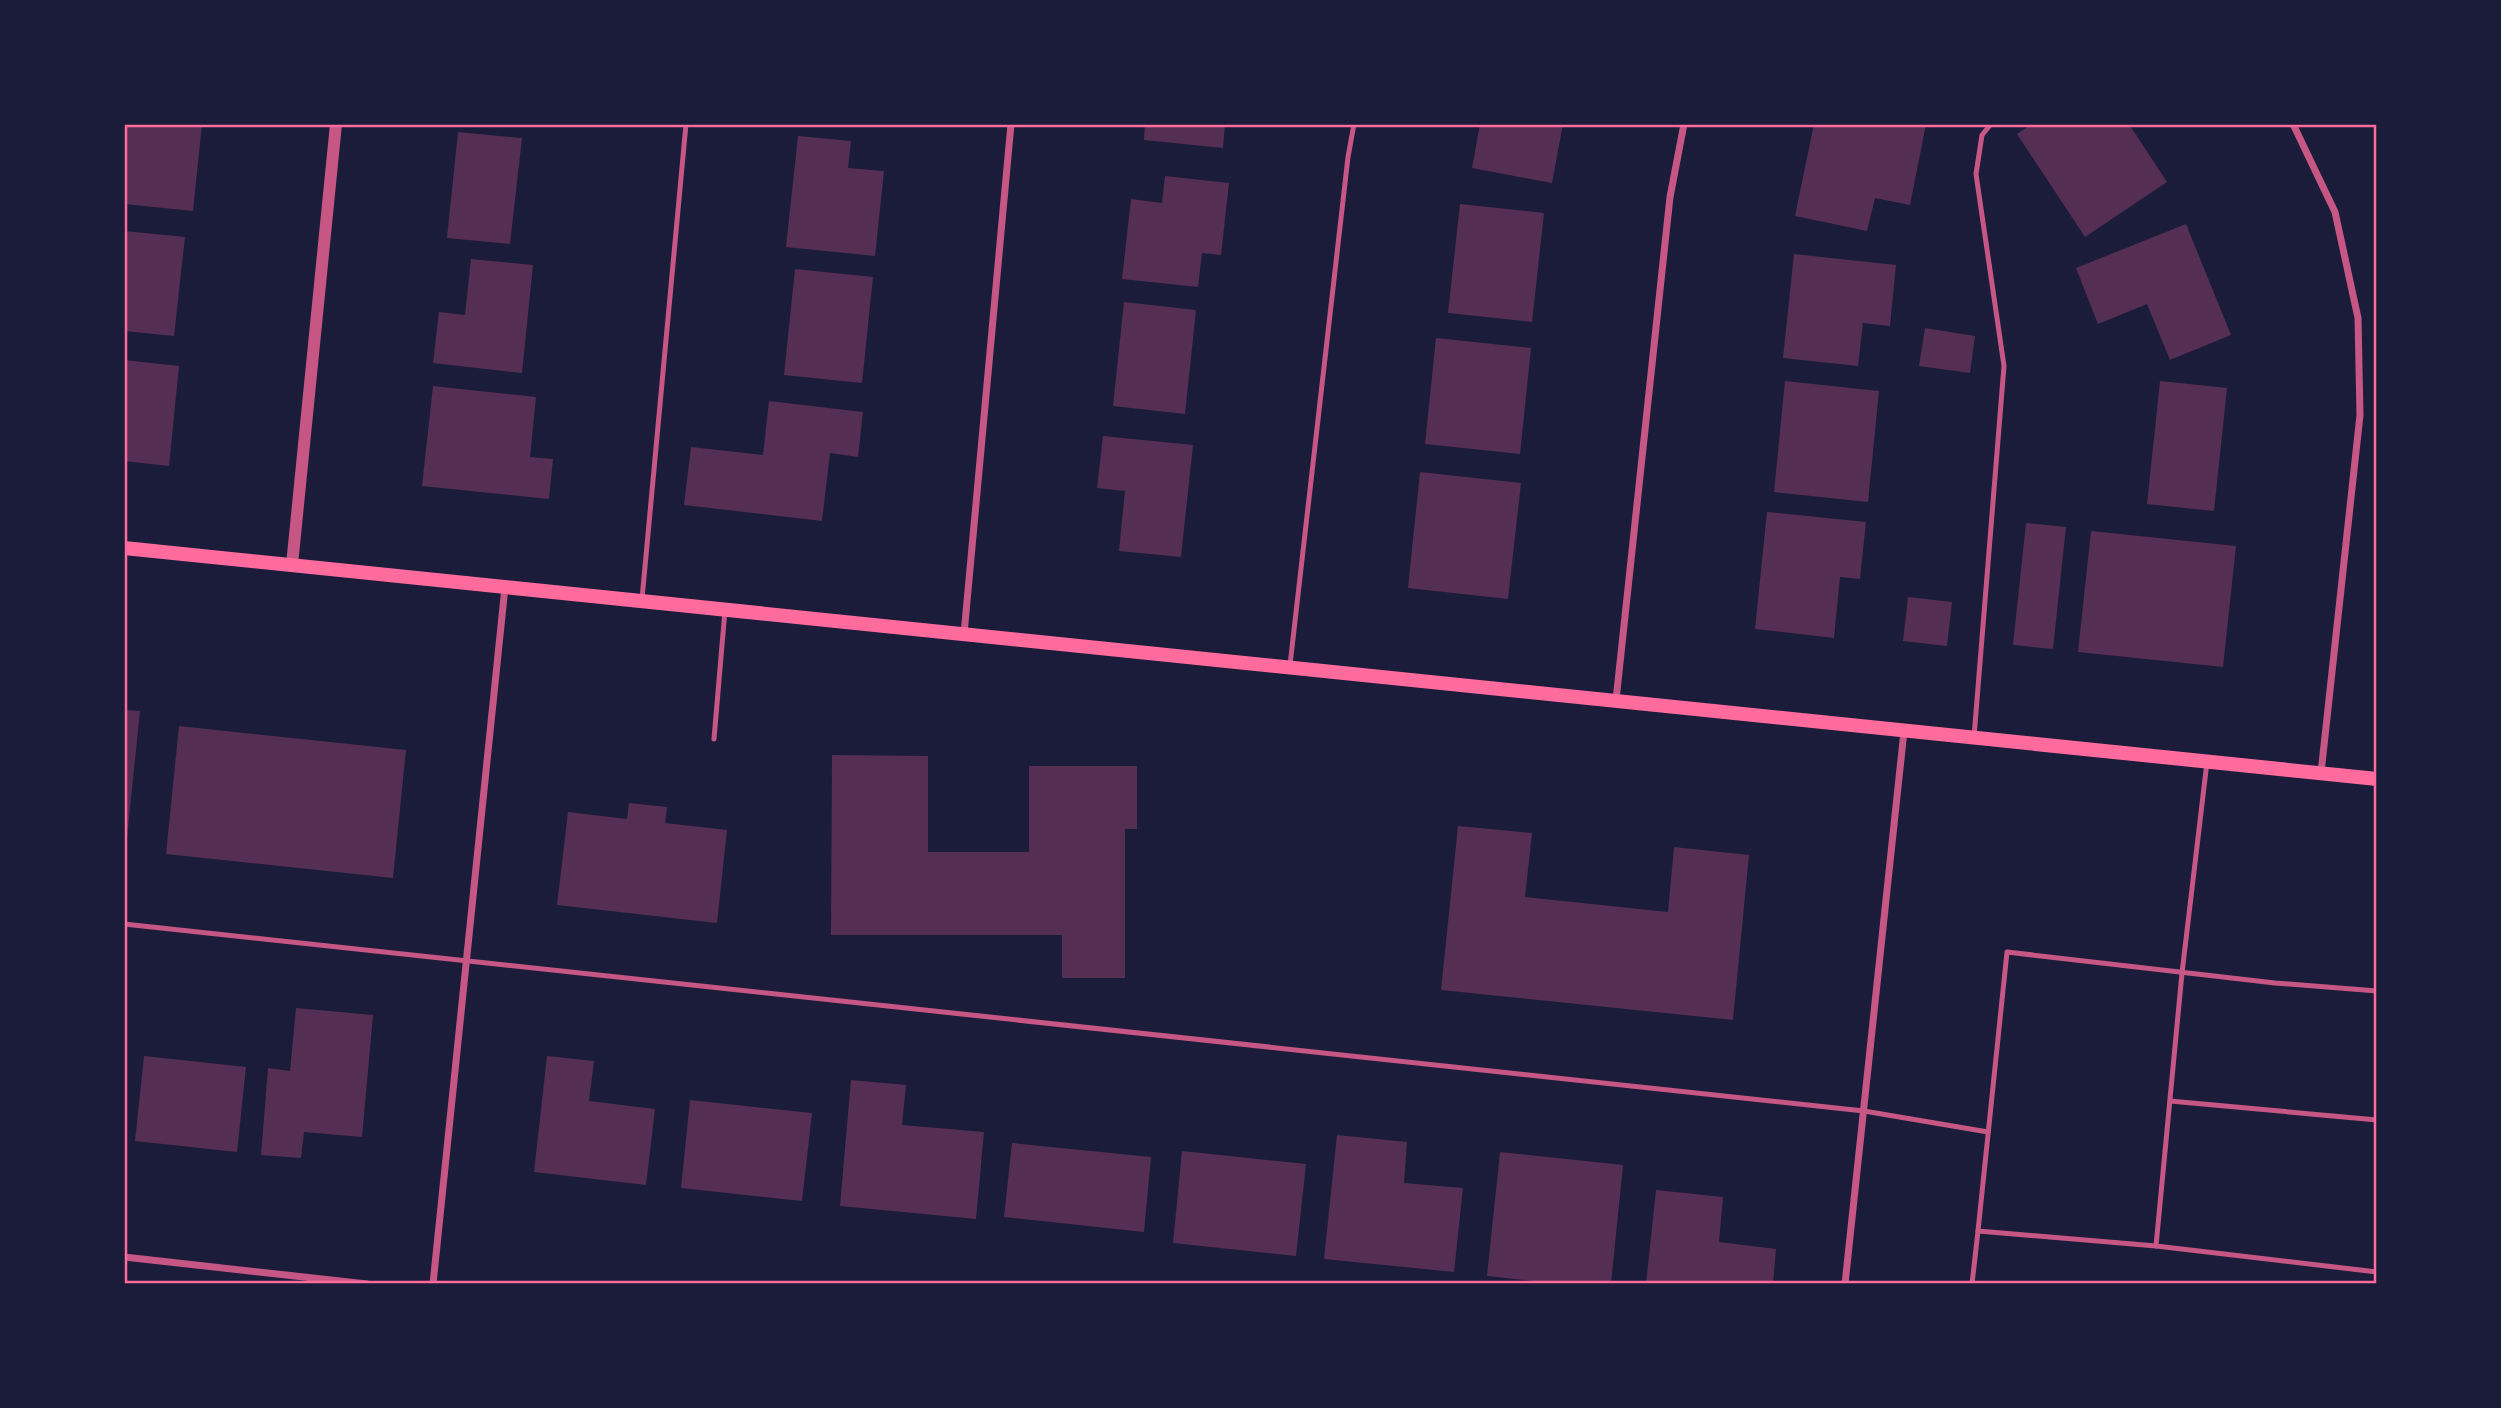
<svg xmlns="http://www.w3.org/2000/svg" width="2501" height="1408" viewBox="0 0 2501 1408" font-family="'Golos Text',sans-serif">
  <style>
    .building { fill: #542f53 }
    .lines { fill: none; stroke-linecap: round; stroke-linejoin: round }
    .service { stroke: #c65784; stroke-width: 5 }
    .minor { stroke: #c65784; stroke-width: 7 }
    .tertiary { stroke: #c65784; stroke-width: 12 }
    .secondary { stroke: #ff6b9d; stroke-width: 14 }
    .neatline { fill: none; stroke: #ff6b9d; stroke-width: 2.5 }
  </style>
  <rect width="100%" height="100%" fill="#1b1b3a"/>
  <g class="building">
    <polygon points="124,124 202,124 193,211 124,204"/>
    <polygon points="1145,124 1225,124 1223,148 1144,140"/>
    <polygon points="1480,124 1563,124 1552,183 1472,168"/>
    <polygon points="1814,124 1926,124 1910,205 1875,198 1867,231 1795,216"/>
    <polygon points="2032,124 2129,124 2167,182 2085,237 2017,134"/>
    <polygon points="458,132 522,138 510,244 447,238"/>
    <polygon points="798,136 851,141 848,168 884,171 875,256 786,247"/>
    <polygon points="1165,176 1229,183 1221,255 1202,253 1198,287 1122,279 1131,199 1162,203"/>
    <polygon points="1460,204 1544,213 1532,322 1448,313"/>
    <polygon points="2186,224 2231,335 2170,360 2147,304 2098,324 2076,268"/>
    <polygon points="124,231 185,237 174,336 124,331"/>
    <polygon points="1794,254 1896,265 1890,326 1863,323 1858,366 1783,358"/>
    <polygon points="471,259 533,265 522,373 433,363 439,312 465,315"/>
    <polygon points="795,269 873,277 862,383 784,375"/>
    <polygon points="1124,302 1196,310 1185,414 1113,406"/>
    <polygon points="1925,328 1975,336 1970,373 1919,366"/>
    <polygon points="1436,338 1531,348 1520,454 1425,444"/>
    <polygon points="124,360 179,366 169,466 124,461"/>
    <polygon points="1785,381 1879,391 1868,502 1774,492"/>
    <polygon points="2160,381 2227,388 2214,511 2147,504"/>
    <polygon points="433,386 536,397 530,457 553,459 549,499 422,486"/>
    <polygon points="769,401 863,412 858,457 830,453 822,521 684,505 691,447 763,455"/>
    <polygon points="1103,436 1193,445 1181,557 1119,551 1125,491 1097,488"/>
    <polygon points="1420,472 1521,483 1508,599 1408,588"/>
    <polygon points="1767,512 1866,522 1860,579 1840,577 1834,638 1755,629"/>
    <polygon points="2026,523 2066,527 2053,649 2013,645"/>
    <polygon points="2091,531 2236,546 2223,667 2078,652"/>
    <polygon points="1908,597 1952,602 1947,646 1903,641"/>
    <polygon points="124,710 140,711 126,847 124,847"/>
    <polygon points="179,726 406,750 393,878 166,854"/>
    <polygon points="832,755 928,756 928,852 1029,852 1029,766 1137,766 1137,829 1125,829 1125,978 1062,978 1062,935 831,935"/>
    <polygon points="629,803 667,807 665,823 727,830 717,923 557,905 568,812 627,819"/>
    <polygon points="1458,826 1532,833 1525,897 1668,912 1674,847 1749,855 1733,1020 1441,990"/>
    <polygon points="296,1008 373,1015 362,1137 304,1132 301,1158 261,1155 268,1068 290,1071"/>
    <polygon points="144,1056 246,1067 237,1152 135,1141"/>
    <polygon points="547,1056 594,1061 589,1101 655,1109 646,1185 534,1172"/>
    <polygon points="851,1080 906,1085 902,1125 984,1132 976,1219 840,1206"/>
    <polygon points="690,1100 812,1113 802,1201 681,1188"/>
    <polygon points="1337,1135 1407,1142 1404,1183 1463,1188 1454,1272 1324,1259"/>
    <polygon points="1012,1143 1151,1157 1144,1232 1004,1217"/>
    <polygon points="1182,1151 1306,1164 1296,1256 1173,1243"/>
    <polygon points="1500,1152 1623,1165 1611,1284 1560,1284 1487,1276"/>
    <polygon points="1656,1190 1723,1197 1719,1242 1776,1249 1773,1284 1646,1284"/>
  </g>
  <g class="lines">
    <g class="service">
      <polyline points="642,599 686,124"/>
      <polyline points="1290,665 1348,157 1354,124"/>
      <polyline points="1974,737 2004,366 1976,174 1982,135 1991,124"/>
      <polyline points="714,739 725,610"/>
      <polyline points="2207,762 2182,973 2156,1246 2377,1272"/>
      <polyline points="124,924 1864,1111 1988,1132"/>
      <polyline points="2170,1101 2377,1120"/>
      <polyline points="2156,1246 1978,1231 2007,952 2275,983 2377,991"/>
      <polyline points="1972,1284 1978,1231"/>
    </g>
    <g class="minor">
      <polyline points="2293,124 2335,212 2358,318 2360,415 2321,773"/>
      <polyline points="964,634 1011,124"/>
      <polyline points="1616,700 1670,197 1684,124"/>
      <polyline points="124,1257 367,1284"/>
      <polyline points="433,1284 505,587"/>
      <polyline points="1845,1284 1904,731"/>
    </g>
    <polyline class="tertiary" points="292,565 336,124"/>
    <polyline class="secondary" points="124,548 2377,779"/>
  </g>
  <rect width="2501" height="1408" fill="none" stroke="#1b1b3a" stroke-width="252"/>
  <rect x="126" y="126" width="2249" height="1156" class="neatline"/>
</svg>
